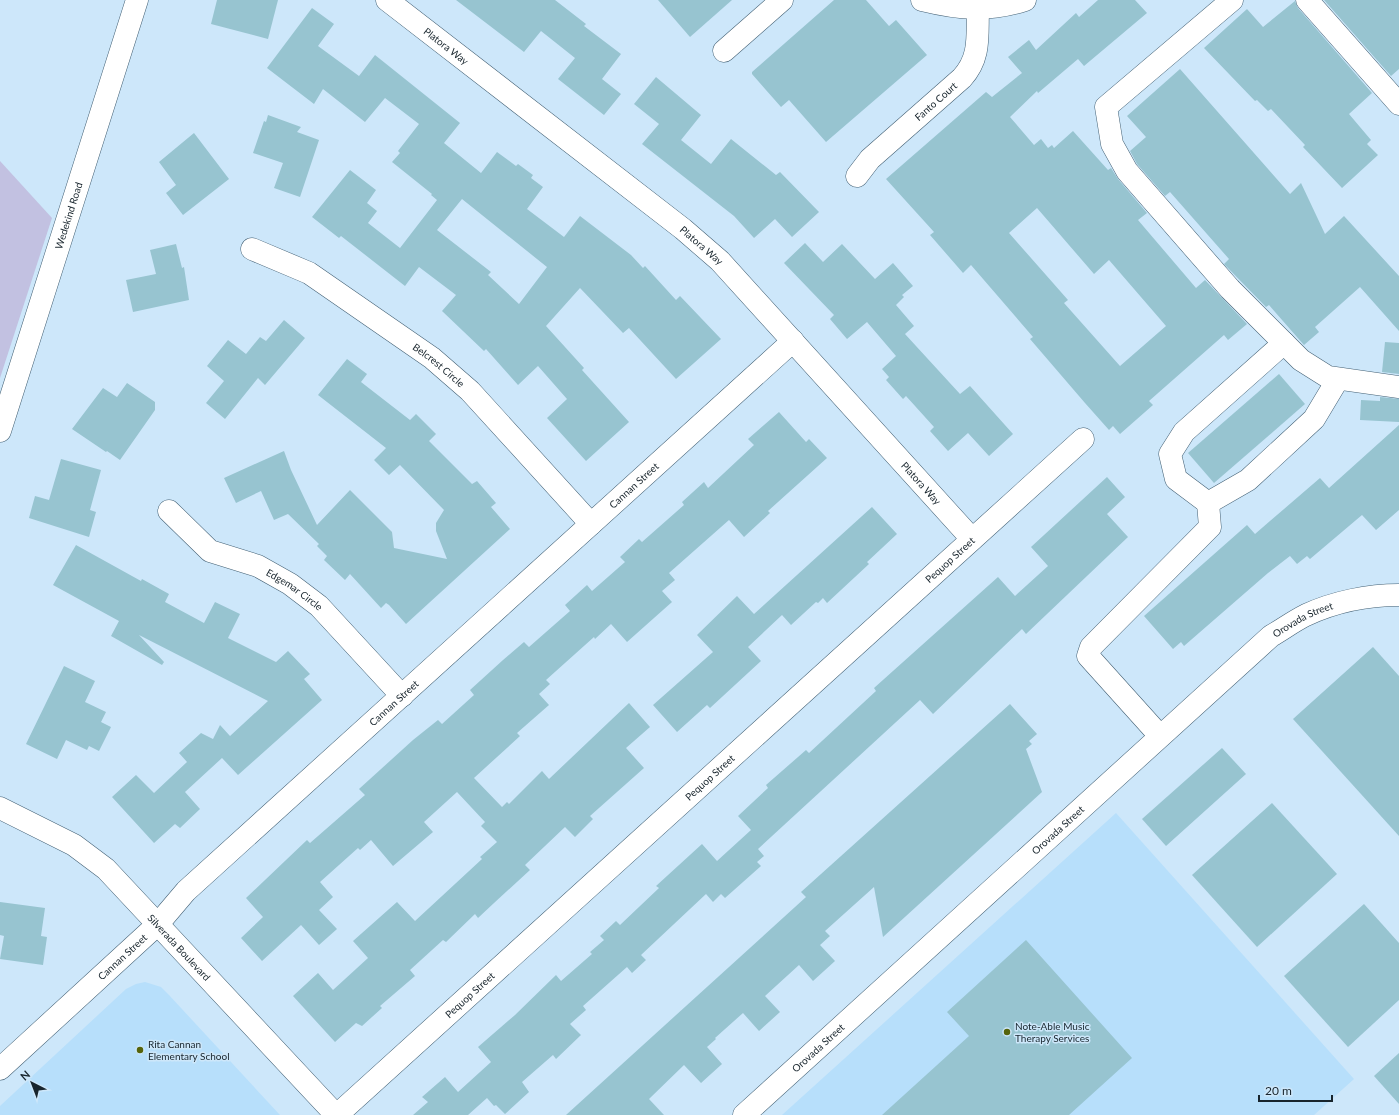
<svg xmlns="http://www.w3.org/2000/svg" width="1399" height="1115" viewBox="0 0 1399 1115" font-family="Lato,sans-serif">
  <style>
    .built { fill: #b7dffb }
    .green { fill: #c2c1e1 }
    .building { fill: #97c4d0; fill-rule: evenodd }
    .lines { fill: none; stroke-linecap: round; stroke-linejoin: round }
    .minor-casing { stroke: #436074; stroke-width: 23 }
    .minor { stroke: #fff; stroke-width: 22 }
    .poi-dot { fill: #55640b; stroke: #cde7fa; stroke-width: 1.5 }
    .labels { text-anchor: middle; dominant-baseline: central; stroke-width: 3; stroke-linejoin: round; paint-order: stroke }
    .street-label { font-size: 10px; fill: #18252d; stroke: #cde7fa }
    .poi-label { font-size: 10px; fill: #18252d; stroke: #cde7fa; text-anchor: start }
  </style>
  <rect width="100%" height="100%" fill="#cde7fa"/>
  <g class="built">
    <polygon points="1116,813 1354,1079 1314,1115 782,1115"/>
    <polygon points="145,982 161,987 169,995 280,1115 0,1115 0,1106 126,989 136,984"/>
  </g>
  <polygon class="green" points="0,161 52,218 0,378"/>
  <g class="building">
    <polygon points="217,0 278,0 268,39 211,24"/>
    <polygon points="456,0 555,0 586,24 584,26 621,54 602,79 621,94 604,115 558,79 575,58 541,31 524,52"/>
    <polygon points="658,0 732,0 690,37"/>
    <polygon points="834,0 866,0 889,26 896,20 927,55 826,142 789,100 781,107 752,74 752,72"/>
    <path d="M1098,0H1135L1147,13L1084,66L1078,59L1038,93L1037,91L1010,117L1034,145L1041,139L1048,148L1052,145L1054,148L1073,131L1108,170L1111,168L1118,179L1147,213L1138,220L1196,288L1205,280L1247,324L1228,340L1224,335L1149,401L1153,405L1120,434L1113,426L1109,430L1085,403L1030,339L1033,337L971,265L963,273L930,235L934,232L886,179L986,92L992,97L1022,73L1008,57L1029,40L1036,50L1076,13L1079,17ZM1037,208L1094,274L1109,260L1166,326L1120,366L1064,303L1068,300L1009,233Z"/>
    <polygon points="1324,0 1399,0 1399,69 1391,76"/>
    <polygon points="1295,1 1298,8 1372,93 1349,114 1371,140 1367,144 1378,155 1342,188 1303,147 1305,145 1271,109 1268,111 1257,100 1255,101 1204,48 1247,9 1263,27"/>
    <path d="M312,8L334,24L318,46L359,76L375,55L460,123L444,143L481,173L497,152L516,166L518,164L533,175L531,178L543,187L527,209L564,237L580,216L631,255L643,268L645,266L676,300L680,296L721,339L676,379L629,328L623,333L580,288L546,326L584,368L582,370L629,422L586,461L547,418L567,399L538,366L518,385L486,349L484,351L442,311L456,295L419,267L405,286L341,236L339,238L312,217L350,170L376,190L367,203L377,211L368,223L400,248L437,200L431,195L432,194L392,162L400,153L398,151L419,124L385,98L365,122L323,89L314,104L267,68ZM462,199L547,267L519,304L488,275L491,272L437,230Z"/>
    <polygon points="1180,69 1290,194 1301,183 1325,234 1344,216 1399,276 1399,331 1360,287 1315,327 1319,332 1304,345 1269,305 1266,307 1224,264 1229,259 1170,192 1165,196 1137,164 1130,151 1146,137 1127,116"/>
    <polygon points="656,77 701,115 681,140 711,164 731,139 776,175 780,172 819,212 792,237 775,219 754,238 734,216 642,144 659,124 634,104"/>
    <polygon points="268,115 301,127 297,132 319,140 300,197 274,188 283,163 253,153 264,121 266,122"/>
    <polygon points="194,133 229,179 183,215 166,193 176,185 159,162"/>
    <polygon points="805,243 823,262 842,244 875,279 893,263 913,286 902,295 904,297 896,305 914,326 905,334 960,394 970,386 1013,434 989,456 968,433 948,451 930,431 934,427 906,396 903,399 886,380 889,377 882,369 896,356 867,322 847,339 830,319 834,315 784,263"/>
    <polygon points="176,244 182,268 184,267 189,300 133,312 126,280 156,274 150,250"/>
    <polygon points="284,320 305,338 265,385 258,378 225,419 206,403 224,381 207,366 228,340 246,354 260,337 266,341"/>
    <polygon points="1385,342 1399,343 1399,374 1382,372"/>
    <polygon points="347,359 367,374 361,382 410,420 416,414 436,434 429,441 472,484 477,481 496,503 491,507 510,529 406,624 389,605 386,603 381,608 350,574 345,580 324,560 327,556 317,546 319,544 288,514 274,520 261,491 236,503 224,478 284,451 291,470 317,525 350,490 392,532 394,548 447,559 436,531 436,523 444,510 400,465 389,475 374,460 386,448 318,395"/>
    <polygon points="1279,374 1305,404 1214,483 1188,453"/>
    <polygon points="127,383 155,402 155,410 120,460 107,451 106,452 72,429 103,388 117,397"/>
    <polygon points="1380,397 1399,399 1399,422 1360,420 1361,400 1380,401"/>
    <polygon points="779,412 806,442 809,439 827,458 768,511 770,513 744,537 729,520 669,573 675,580 662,591 672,602 627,642 611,624 595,639 594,637 546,680 550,684 539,694 549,705 517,733 520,736 474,778 502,807 507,802 509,804 542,771 549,779 629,703 650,727 626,748 644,768 590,816 593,819 575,837 565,827 525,865 530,870 494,903 478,918 475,914 446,942 443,940 410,970 415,976 380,1006 382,1008 362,1026 356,1023 335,1042 293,996 318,973 333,990 368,958 353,941 397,902 415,921 482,859 480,857 497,842 481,826 485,822 457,792 424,822 433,832 393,866 371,840 360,850 358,848 320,882 333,897 319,910 337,929 319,945 301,925 262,961 241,938 263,917 246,898 307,840 310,843 365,795 359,789 413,740 438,720 442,724 474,695 470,690 503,660 524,642 529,647 570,611 565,605 587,585 592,591 625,562 620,557 639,539 642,542 684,505 682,502 704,482 708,488 754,445 748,439"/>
    <polygon points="1399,425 1399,510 1376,530 1362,515 1310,559 1307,556 1297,564 1290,556 1268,573 1184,646 1181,642 1173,649 1144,616 1247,525 1255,534 1320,478 1329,488"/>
    <polygon points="61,459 101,470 90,510 96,512 89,537 29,518 35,496 49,500"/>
    <polygon points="1107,477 1125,497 1107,514 1128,537 1026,634 1022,629 933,714 920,700 758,849 764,856 757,862 761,866 725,898 721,894 713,902 706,894 641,955 646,960 632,973 627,967 583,1006 586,1010 570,1024 581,1035 556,1059 553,1055 522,1082 529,1092 505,1114 496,1105 494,1106 487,1098 468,1115 413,1115 428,1102 422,1097 445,1077 458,1092 491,1062 478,1047 515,1015 556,975 561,981 592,954 590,952 604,940 600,936 616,921 620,925 659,888 656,886 702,844 717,861 751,830 738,816 768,788 766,785 806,750 809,753 876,691 874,688 998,577 1015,596 1048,566 1031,547"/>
    <polygon points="872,507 897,534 867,562 869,564 827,603 823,598 818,603 816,602 791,625 782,615 748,647 761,661 710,708 707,705 677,732 653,705 713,652 697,635 737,596 754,614"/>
    <polygon points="76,545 141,581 142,579 169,594 165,602 204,623 215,602 240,614 228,638 276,662 288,651 310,674 304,679 322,700 238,775 222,758 185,792 200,809 180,828 175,824 154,843 112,797 136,775 154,793 187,762 179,753 201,733 213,739 220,725 230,736 268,701 139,635 164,662 162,665 111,636 119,621 53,585"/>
    <polygon points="1373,647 1399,676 1399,836 1293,719"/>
    <polygon points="64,666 95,681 85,702 106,712 101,722 111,727 99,751 89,746 87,750 66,740 57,759 26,744"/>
    <polygon points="1010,704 1037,734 1029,741 1032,744 1026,749 1042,792 883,937 874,887 825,931 830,936 820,945 835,961 813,981 799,965 765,996 780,1012 759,1031 743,1013 715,1038 716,1039 707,1047 722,1064 701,1083 684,1065 649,1099 664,1115 566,1115 806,897 801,892"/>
    <polygon points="1222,748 1246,774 1166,846 1142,819"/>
    <polygon points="1272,803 1337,874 1257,947 1192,875"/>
    <polygon points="0,902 45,908 41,936 47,937 43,965 0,959 4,936 0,935"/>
    <polygon points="1364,904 1399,943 1399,1000 1348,1047 1284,976"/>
    <polygon points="1026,940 1132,1058 1069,1115 882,1115 969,1036 947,1012"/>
    <polygon points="1399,1053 1399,1104 1374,1076"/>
  </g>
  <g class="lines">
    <defs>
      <g id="minor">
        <path id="s1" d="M387,0L683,229L720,261L972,539"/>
        <path d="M922,0C959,9 988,12 1025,0"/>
        <polyline points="1232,0 1106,107 1112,144 1127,171 1230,289 1301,360 1328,377 1399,387"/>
        <polyline points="1307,0 1399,104"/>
        <polyline points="724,51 782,0"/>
        <path id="s2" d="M857,176L870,159L962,78C981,57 977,36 978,9"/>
        <path id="s3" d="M252,249L309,273L432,358L470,391L591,524"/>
        <polyline points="1284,343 1184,432 1170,454 1176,479 1208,503 1248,480 1314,419 1338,379"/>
        <path id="s4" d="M0,431L137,0"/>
        <path id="s5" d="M169,511L210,551L258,566L290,584L319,606L402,696"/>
        <polyline points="1160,736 1088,656 1091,647 1210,527 1208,503"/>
        <path id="s6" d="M0,808L74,845L106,869L336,1115"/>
        <path id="s7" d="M0,1069L158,924L186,891L793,341"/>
        <path id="s8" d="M337,1115L1083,439"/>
        <path id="s9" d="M744,1115L1271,636C1283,629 1294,621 1306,615C1334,602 1368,595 1399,595"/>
      </g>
    </defs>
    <use href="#minor" class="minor-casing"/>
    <use href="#minor" class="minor"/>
  </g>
  <g class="poi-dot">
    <circle cx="1007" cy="1032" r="4"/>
    <circle cx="140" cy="1050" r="4"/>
  </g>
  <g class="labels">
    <g class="street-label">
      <text stroke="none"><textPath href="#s1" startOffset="75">Platora Way</textPath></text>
      <text stroke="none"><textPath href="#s2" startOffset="109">Fanto Court</textPath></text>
      <text stroke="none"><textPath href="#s4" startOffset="226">Wedekind Road</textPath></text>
      <text stroke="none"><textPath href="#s1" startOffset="399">Platora Way</textPath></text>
      <text stroke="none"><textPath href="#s3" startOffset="221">Belcrest Circle</textPath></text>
      <text stroke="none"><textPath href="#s1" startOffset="723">Platora Way</textPath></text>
      <text stroke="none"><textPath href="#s7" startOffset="862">Cannan Street</textPath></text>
      <text stroke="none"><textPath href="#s8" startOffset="827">Pequop Street</textPath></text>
      <text stroke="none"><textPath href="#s5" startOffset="151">Edgemar Circle</textPath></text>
      <text stroke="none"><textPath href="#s9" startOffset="748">Orovada Street</textPath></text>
      <text stroke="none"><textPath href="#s7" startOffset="538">Cannan Street</textPath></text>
      <text stroke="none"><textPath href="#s8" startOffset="503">Pequop Street</textPath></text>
      <text stroke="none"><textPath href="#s9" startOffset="424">Orovada Street</textPath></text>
      <text stroke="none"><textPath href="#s6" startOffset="230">Silverada Boulevard</textPath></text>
      <text stroke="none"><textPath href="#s7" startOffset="166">Cannan Street</textPath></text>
      <text stroke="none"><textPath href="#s8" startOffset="179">Pequop Street</textPath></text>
      <text stroke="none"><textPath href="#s9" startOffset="100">Orovada Street</textPath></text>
    </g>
    <g class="poi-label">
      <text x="1015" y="1026">Note-Able Music<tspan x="1015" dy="12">Therapy Services</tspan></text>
      <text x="148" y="1044">Rita Cannan<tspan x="148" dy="12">Elementary School</tspan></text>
    </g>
  </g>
  <g transform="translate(32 1083) rotate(318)" stroke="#cde7fa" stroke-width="3" paint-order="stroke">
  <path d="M0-3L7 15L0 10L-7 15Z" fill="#18252d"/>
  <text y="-6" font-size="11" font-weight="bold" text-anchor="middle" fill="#18252d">N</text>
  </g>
  <path d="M1259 1095v6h73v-6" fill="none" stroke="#18252d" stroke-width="2"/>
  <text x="1265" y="1095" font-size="12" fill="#18252d" stroke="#cde7fa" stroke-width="3" paint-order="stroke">20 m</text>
</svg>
